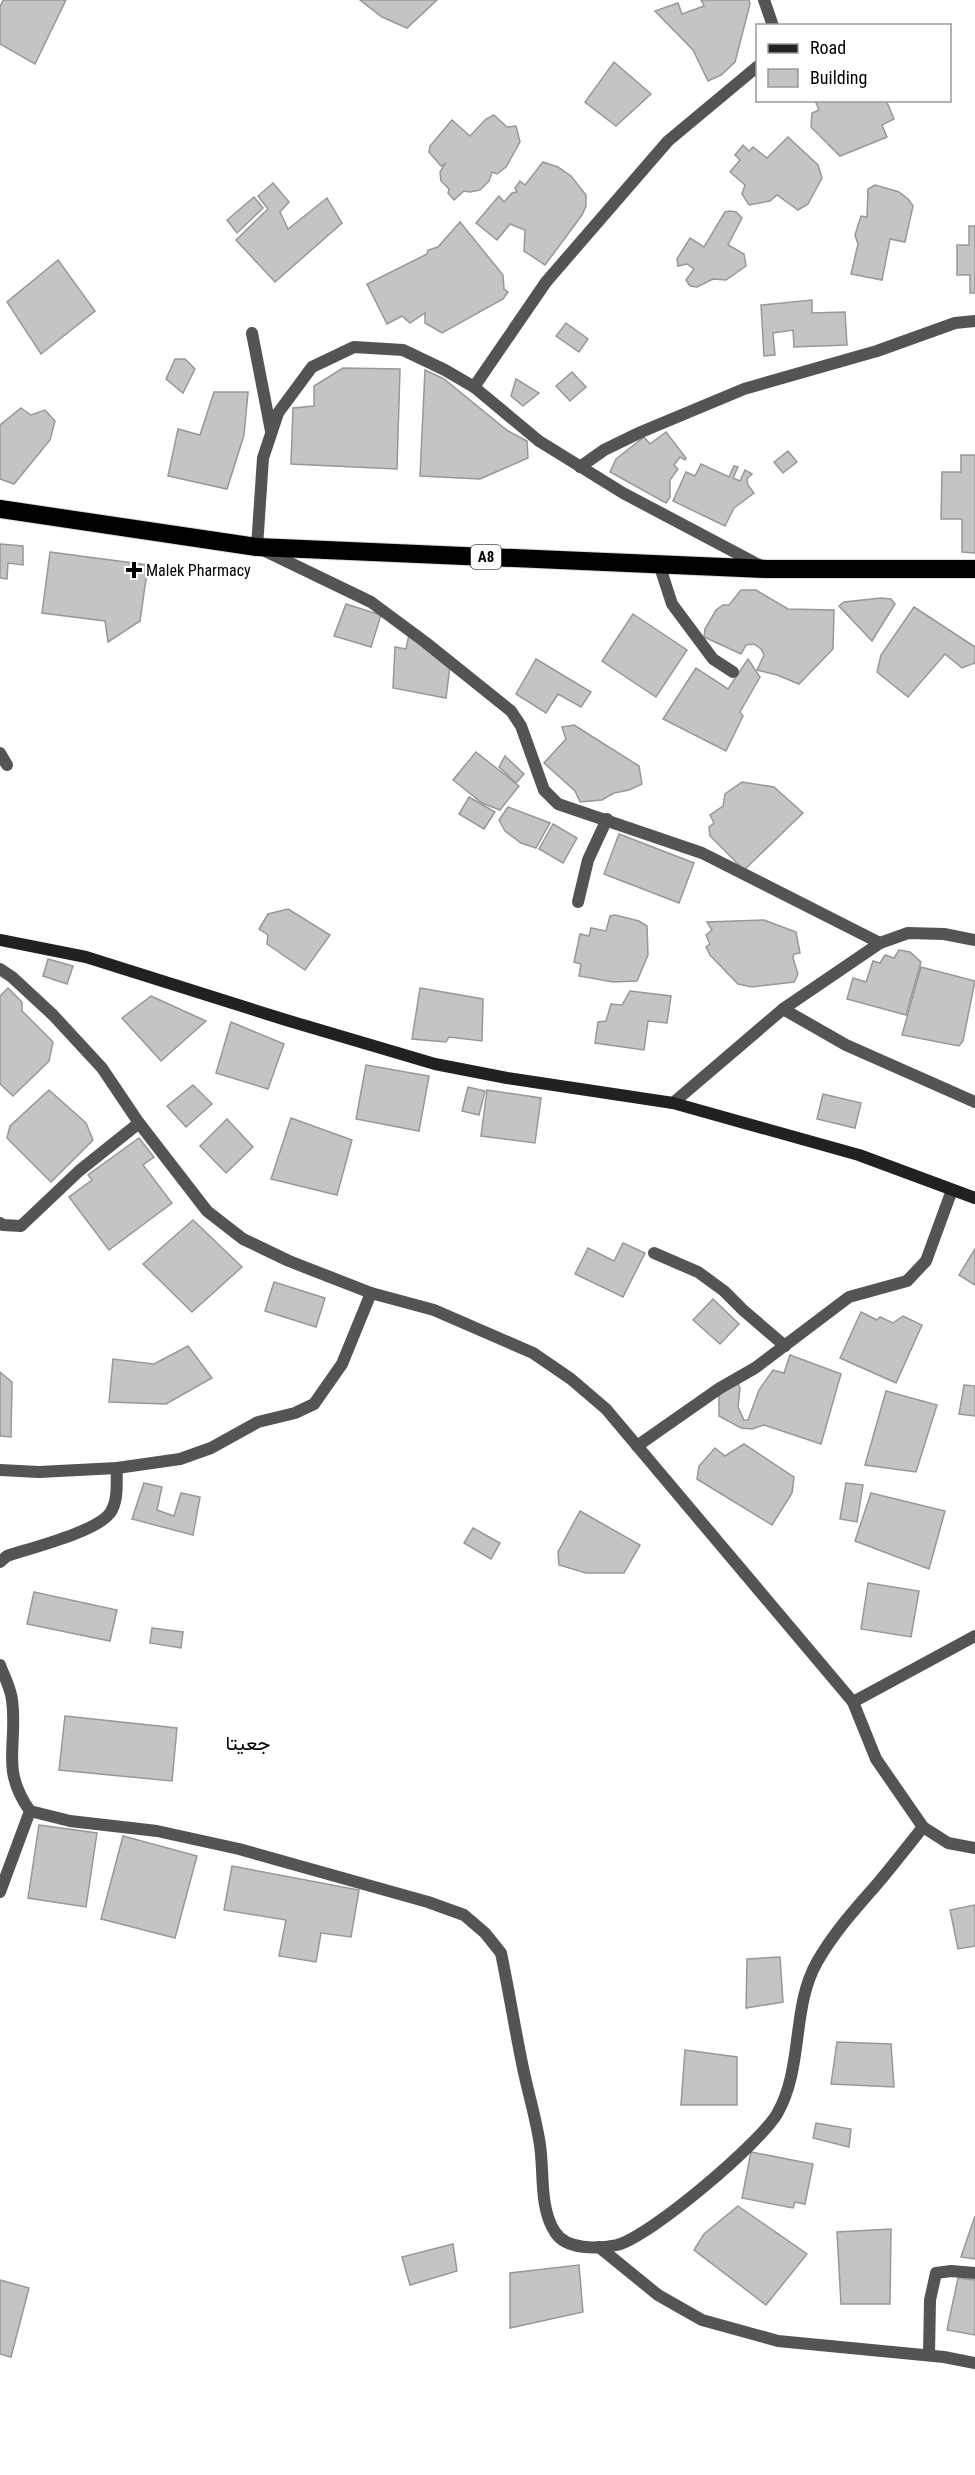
<svg xmlns="http://www.w3.org/2000/svg" width="975" height="2475" viewBox="0 0 975 2475" font-family="'Roboto Condensed',Vazirmatn,sans-serif">
  <style>
    .building { fill: #c4c4c4; stroke: #989898; stroke-width: 1.5 }
    .lines { fill: none; stroke-linecap: round; stroke-linejoin: round }
    .highway-casing { stroke: #dbdbdb; stroke-width: 20 }
    .lane { stroke: #545454; stroke-width: 12 }
    .street { stroke: #545454; stroke-width: 12 }
    .secondary { stroke: #212121; stroke-width: 12 }
    .highway { stroke: #000; stroke-width: 18 }
    .poi-dot { fill: #000; stroke: #fff; stroke-width: 2 }
    .labels { text-anchor: middle; dominant-baseline: central; stroke-width: 4.5; stroke-linejoin: round; paint-order: stroke }
    .shield { fill: #fff; stroke: #4c4c4c; stroke-width: 1.5 }
    .shield-label { font-size: 15px; font-weight: bold; fill: #000 }
    .poi-label { font-size: 16px; fill: #000; stroke: #fff; text-anchor: start }
    .quarter-label { font-size: 20px; fill: #000; stroke: #fff }
  </style>
  <rect width="100%" height="100%" fill="#fff"/>
  <g class="building">
    <polygon points="3,0 66,0 35,64 0,44 0,7"/>
    <polygon points="360,0 437,0 407,28 382,17"/>
    <polygon points="701,0 749,0 750,4 735,62 721,75 708,81 693,50 655,11 678,3 682,14 704,6"/>
    <polygon points="614,62 651,94 616,126 585,102"/>
    <polygon points="815,100 886,100 894,119 882,125 887,137 840,156 811,127 812,113 819,110"/>
    <polygon points="494,115 507,127 516,126 520,142 506,167 497,174 492,172 489,181 480,190 470,192 464,191 454,200 448,193 449,189 441,181 440,172 445,164 441,166 429,152 430,146 452,120 470,136 486,119"/>
    <polygon points="788,137 818,165 822,178 808,204 798,210 777,195 770,201 749,205 742,194 745,185 730,172 740,160 735,155 743,145 749,151 753,147 767,158"/>
    <polygon points="543,162 558,167 571,176 586,195 586,206 582,215 545,265 524,251 525,230 510,224 497,240 476,223 499,196 504,202 512,193 517,192 515,188 520,181 525,185"/>
    <polygon points="273,183 289,202 280,212 288,229 327,198 342,223 275,282 236,240 268,209 258,196"/>
    <polygon points="875,185 899,192 908,199 913,206 905,242 890,239 882,280 851,274 858,244 855,235 861,216 867,217 868,189"/>
    <polygon points="254,197 263,208 237,233 227,220"/>
    <polygon points="730,211 736,212 742,218 728,245 744,254 746,266 726,280 713,279 697,287 690,286 686,280 694,269 687,264 678,266 677,259 690,238 704,247 725,212"/>
    <polygon points="460,222 503,275 504,289 508,292 503,299 442,333 425,323 425,313 410,323 402,316 387,324 367,284 427,254 428,250 438,247"/>
    <polygon points="969,226 975,226 975,293 970,293 970,275 957,275 957,245 969,245"/>
    <polygon points="58,260 95,311 41,354 7,302"/>
    <polygon points="812,300 812,313 845,312 847,345 794,347 793,330 773,333 775,355 764,356 761,305"/>
    <polygon points="566,323 588,339 579,352 556,336"/>
    <polygon points="175,359 185,359 195,369 183,393 166,379"/>
    <polygon points="343,368 400,369 397,469 291,464 293,408 314,406 314,386"/>
    <polygon points="425,370 444,379 508,431 527,441 528,458 480,479 420,476"/>
    <polygon points="572,372 586,387 570,401 556,386"/>
    <polygon points="516,379 539,393 523,406 511,396"/>
    <polygon points="214,392 248,392 244,435 227,489 168,476 178,429 200,435"/>
    <polygon points="21,408 31,415 45,410 55,421 50,440 14,484 0,479 0,425"/>
    <polygon points="666,432 686,458 685,460 680,457 674,465 678,469 670,480 670,497 666,503 610,472 616,459 644,437 650,444"/>
    <polygon points="788,451 797,462 783,473 774,462"/>
    <polygon points="961,455 975,455 975,553 962,552 962,519 941,519 942,472 961,472"/>
    <polygon points="701,464 729,477 734,466 738,467 733,478 740,481 745,470 752,474 747,479 748,485 754,493 734,508 725,526 673,501 686,472 695,476"/>
    <polygon points="0,544 23,546 23,565 8,563 7,579 0,578"/>
    <polygon points="50,552 148,565 140,621 108,642 105,621 42,613"/>
    <polygon points="741,590 756,590 788,609 834,610 833,649 799,684 777,675 757,670 764,655 761,649 754,644 746,645 741,654 704,637 705,629 716,610 723,605 729,605"/>
    <polygon points="881,598 891,599 895,604 872,641 839,606 844,602"/>
    <polygon points="346,604 381,615 371,647 334,636"/>
    <polygon points="914,607 975,647 975,663 962,668 945,654 908,697 877,672 881,655"/>
    <polygon points="633,614 687,650 656,697 602,661"/>
    <polygon points="409,634 450,666 446,698 393,688 395,647 406,649"/>
    <polygon points="536,659 591,692 581,707 558,694 546,713 516,694"/>
    <polygon points="748,659 760,677 740,712 743,716 726,751 663,719 696,668 728,689"/>
    <polygon points="574,725 639,766 642,784 629,790 614,793 602,800 580,802 575,791 544,763 566,739 562,727"/>
    <polygon points="476,752 519,786 500,810 482,803 453,780"/>
    <polygon points="505,756 524,774 516,783 499,767"/>
    <polygon points="742,782 774,787 803,813 744,870 710,836 709,827 714,823 710,815 723,806 725,794"/>
    <polygon points="469,797 495,812 484,829 459,814"/>
    <polygon points="508,807 550,823 536,848 521,843 505,831 499,820"/>
    <polygon points="553,824 577,838 563,863 539,849"/>
    <polygon points="619,834 694,863 679,903 604,874"/>
    <polygon points="288,909 330,935 305,970 267,944 268,935 259,929 268,914"/>
    <polygon points="615,915 639,921 647,926 648,955 637,981 613,982 579,976 581,964 574,962 580,934 589,936 591,928 606,931 610,916"/>
    <polygon points="764,920 796,932 800,953 794,954 793,958 798,974 794,982 752,987 738,984 710,955 706,947 710,944 706,935 712,930 707,922"/>
    <polygon points="899,950 910,952 921,962 906,1015 847,999 853,978 866,982 873,961 880,963 885,955 894,958"/>
    <polygon points="48,959 73,966 67,984 43,976"/>
    <polygon points="921,967 975,981 963,1041 959,1046 902,1035"/>
    <polygon points="8,988 22,1002 22,1011 53,1042 49,1061 13,1096 0,1084 0,996"/>
    <polygon points="420,988 483,999 482,1041 449,1037 446,1042 412,1039"/>
    <polygon points="630,991 671,996 667,1023 648,1021 644,1050 595,1043 598,1022 606,1021 611,1004 622,1005"/>
    <polygon points="151,996 206,1021 161,1061 122,1018"/>
    <polygon points="231,1022 284,1044 268,1089 216,1073"/>
    <polygon points="366,1065 429,1076 419,1131 356,1119"/>
    <polygon points="193,1085 212,1104 186,1127 167,1106"/>
    <polygon points="468,1087 485,1091 479,1115 462,1111"/>
    <polygon points="49,1090 86,1123 93,1140 51,1182 7,1138 10,1126"/>
    <polygon points="487,1090 541,1098 535,1143 481,1136"/>
    <polygon points="823,1094 861,1103 855,1128 817,1119"/>
    <polygon points="291,1118 352,1140 337,1195 271,1179"/>
    <polygon points="227,1119 253,1147 226,1173 200,1146"/>
    <polygon points="139,1138 154,1157 143,1165 172,1203 109,1250 69,1197 92,1180 88,1175"/>
    <polygon points="193,1220 242,1267 192,1312 143,1264"/>
    <polygon points="623,1243 645,1253 623,1297 575,1274 588,1248 614,1261"/>
    <polygon points="975,1249 975,1285 959,1275"/>
    <polygon points="274,1282 325,1298 316,1327 265,1311"/>
    <polygon points="713,1299 739,1324 720,1344 693,1320"/>
    <polygon points="861,1312 877,1320 880,1317 893,1323 903,1316 922,1325 896,1383 840,1358"/>
    <polygon points="188,1346 212,1378 166,1404 109,1402 113,1359 154,1364"/>
    <polygon points="790,1355 841,1374 821,1444 764,1425 752,1429 741,1428 719,1416 719,1393 738,1383 740,1388 738,1407 744,1420 748,1420 759,1390 773,1370 784,1373"/>
    <polygon points="0,1372 12,1382 11,1437 0,1436"/>
    <polygon points="964,1385 975,1386 975,1416 959,1414"/>
    <polygon points="886,1391 937,1405 916,1472 865,1465"/>
    <polygon points="744,1444 794,1477 792,1493 772,1525 697,1479 699,1466 715,1448 725,1456"/>
    <polygon points="144,1483 162,1487 157,1510 174,1516 181,1493 200,1497 193,1535 132,1519"/>
    <polygon points="846,1483 863,1485 857,1522 840,1519"/>
    <polygon points="871,1493 945,1511 929,1569 855,1541"/>
    <polygon points="580,1511 640,1545 624,1573 586,1573 559,1565 558,1552"/>
    <polygon points="473,1528 500,1543 491,1559 464,1543"/>
    <polygon points="868,1583 919,1591 911,1637 861,1629"/>
    <polygon points="34,1592 117,1610 110,1641 27,1624"/>
    <polygon points="152,1628 183,1632 181,1648 150,1643"/>
    <polygon points="65,1716 177,1728 172,1781 59,1770"/>
    <polygon points="39,1825 97,1833 86,1907 28,1898"/>
    <polygon points="123,1836 197,1856 175,1938 101,1919"/>
    <polygon points="232,1866 359,1890 351,1937 321,1933 316,1962 279,1956 286,1920 224,1910"/>
    <polygon points="975,1905 975,1946 958,1949 950,1910"/>
    <polygon points="780,1957 783,2002 746,2008 747,1959"/>
    <polygon points="837,2042 891,2044 894,2087 831,2084"/>
    <polygon points="685,2050 737,2057 737,2105 681,2105"/>
    <polygon points="816,2123 851,2129 849,2147 813,2138"/>
    <polygon points="751,2152 813,2164 805,2204 795,2202 793,2208 742,2198"/>
    <polygon points="738,2206 807,2254 766,2305 694,2250 704,2234"/>
    <polygon points="975,2216 975,2259 961,2257"/>
    <polygon points="891,2229 890,2304 841,2304 837,2232"/>
    <polygon points="453,2244 457,2271 410,2285 402,2257"/>
    <polygon points="579,2265 583,2312 510,2328 510,2273"/>
    <polygon points="958,2278 975,2280 975,2335 947,2330"/>
    <polygon points="0,2280 29,2288 11,2357 0,2354"/>
  </g>
  <g class="lines">
    <defs>
      <polyline id="highway" points="0,509 257,547 767,569 975,569"/>
    </defs>
    <use href="#highway" class="highway-casing"/>
    <polyline class="lane" points="659,564 672,604 713,659 733,672"/>
    <g class="street">
      <polyline points="764,0 773,26"/>
      <polyline points="252,333 271,431"/>
      <polyline points="474,387 546,282 668,141 758,66"/>
      <polyline points="580,467 604,450 641,432 744,389 877,351 955,323 975,321"/>
      <polyline points="761,566 623,493 539,441 474,387 445,370 403,350 354,347 312,367 278,413 263,458 257,547 371,602 425,642 511,711 521,726 544,790 558,804 702,853 880,943"/>
      <polyline points="0,753 7,765"/>
      <polyline points="578,902 588,860 607,819"/>
      <polyline points="0,969 12,977 53,1015 102,1068 139,1123 207,1211 243,1239 289,1261 371,1293 434,1310 533,1353 571,1379 606,1409 853,1702 876,1759 923,1827 948,1843 975,1848"/>
      <polyline points="783,1009 846,1045 975,1102"/>
      <polyline points="673,1103 783,1009 880,943 908,933 944,934 975,940"/>
      <polyline points="0,1223 3,1225 21,1226 79,1171 139,1123"/>
      <polyline points="654,1253 698,1272 724,1291 743,1310 785,1346"/>
      <polyline points="637,1446 720,1388 755,1368 849,1297 907,1281 926,1261 952,1190"/>
      <polyline points="0,1470 39,1472 117,1468 180,1459 211,1448 258,1422 295,1413 314,1404 342,1364 371,1293"/>
      <path d="M0,1562L7,1556C31,1548 96,1532 110,1513C119,1500 116,1483 117,1468"/>
      <path d="M0,1665C4,1676 11,1689 12,1700C18,1746 0,1769 30,1811L0,1892"/>
      <polyline points="853,1702 975,1636"/>
      <path d="M30,1811L70,1821L157,1831L239,1849L428,1902L464,1915L485,1933L501,1953C509,1991 515,2030 523,2068C528,2092 535,2115 539,2139C545,2168 538,2206 555,2232C566,2250 598,2249 617,2245C651,2236 759,2144 777,2114C804,2067 791,2008 817,1962C834,1932 856,1908 878,1883C893,1865 908,1846 923,1827"/>
      <polyline points="599,2247 658,2295 702,2320 778,2341 944,2357 975,2363"/>
      <polyline points="929,2355 930,2300 936,2273 951,2271 975,2273"/>
    </g>
    <polyline class="secondary" points="0,940 86,957 286,1020 435,1064 507,1078 673,1103 859,1155 975,1198"/>
    <use href="#highway" class="highway"/>
  </g>
  <path class="poi-dot" d="M131 561h6v6h6v6h-6v6h-6v-6h-6v-6h6z"/>
  <g class="labels">
    <rect class="shield" x="471" y="545" width="30" height="24" rx="4.5"/>
    <g class="shield-label">
      <text x="486" y="557">A8</text>
    </g>
    <g class="poi-label">
      <text x="146" y="570">Malek Pharmacy</text>
    </g>
    <g class="quarter-label">
      <text x="248" y="1743">جعيتا</text>
    </g>
  </g>
  <rect x="756" y="24" width="195" height="78" fill="#ffffff" stroke="#999999" stroke-width="1.5"/>
  <rect x="768" y="44" width="30" height="9" fill="#212121" stroke="#999999" stroke-width="1.5"/>
  <text x="810" y="54" font-size="18" fill="#000000">Road</text>
  <rect x="768" y="69" width="30" height="18" fill="#c4c4c4" stroke="#999999" stroke-width="1.5"/>
  <text x="810" y="84" font-size="18" fill="#000000">Building</text>
</svg>
